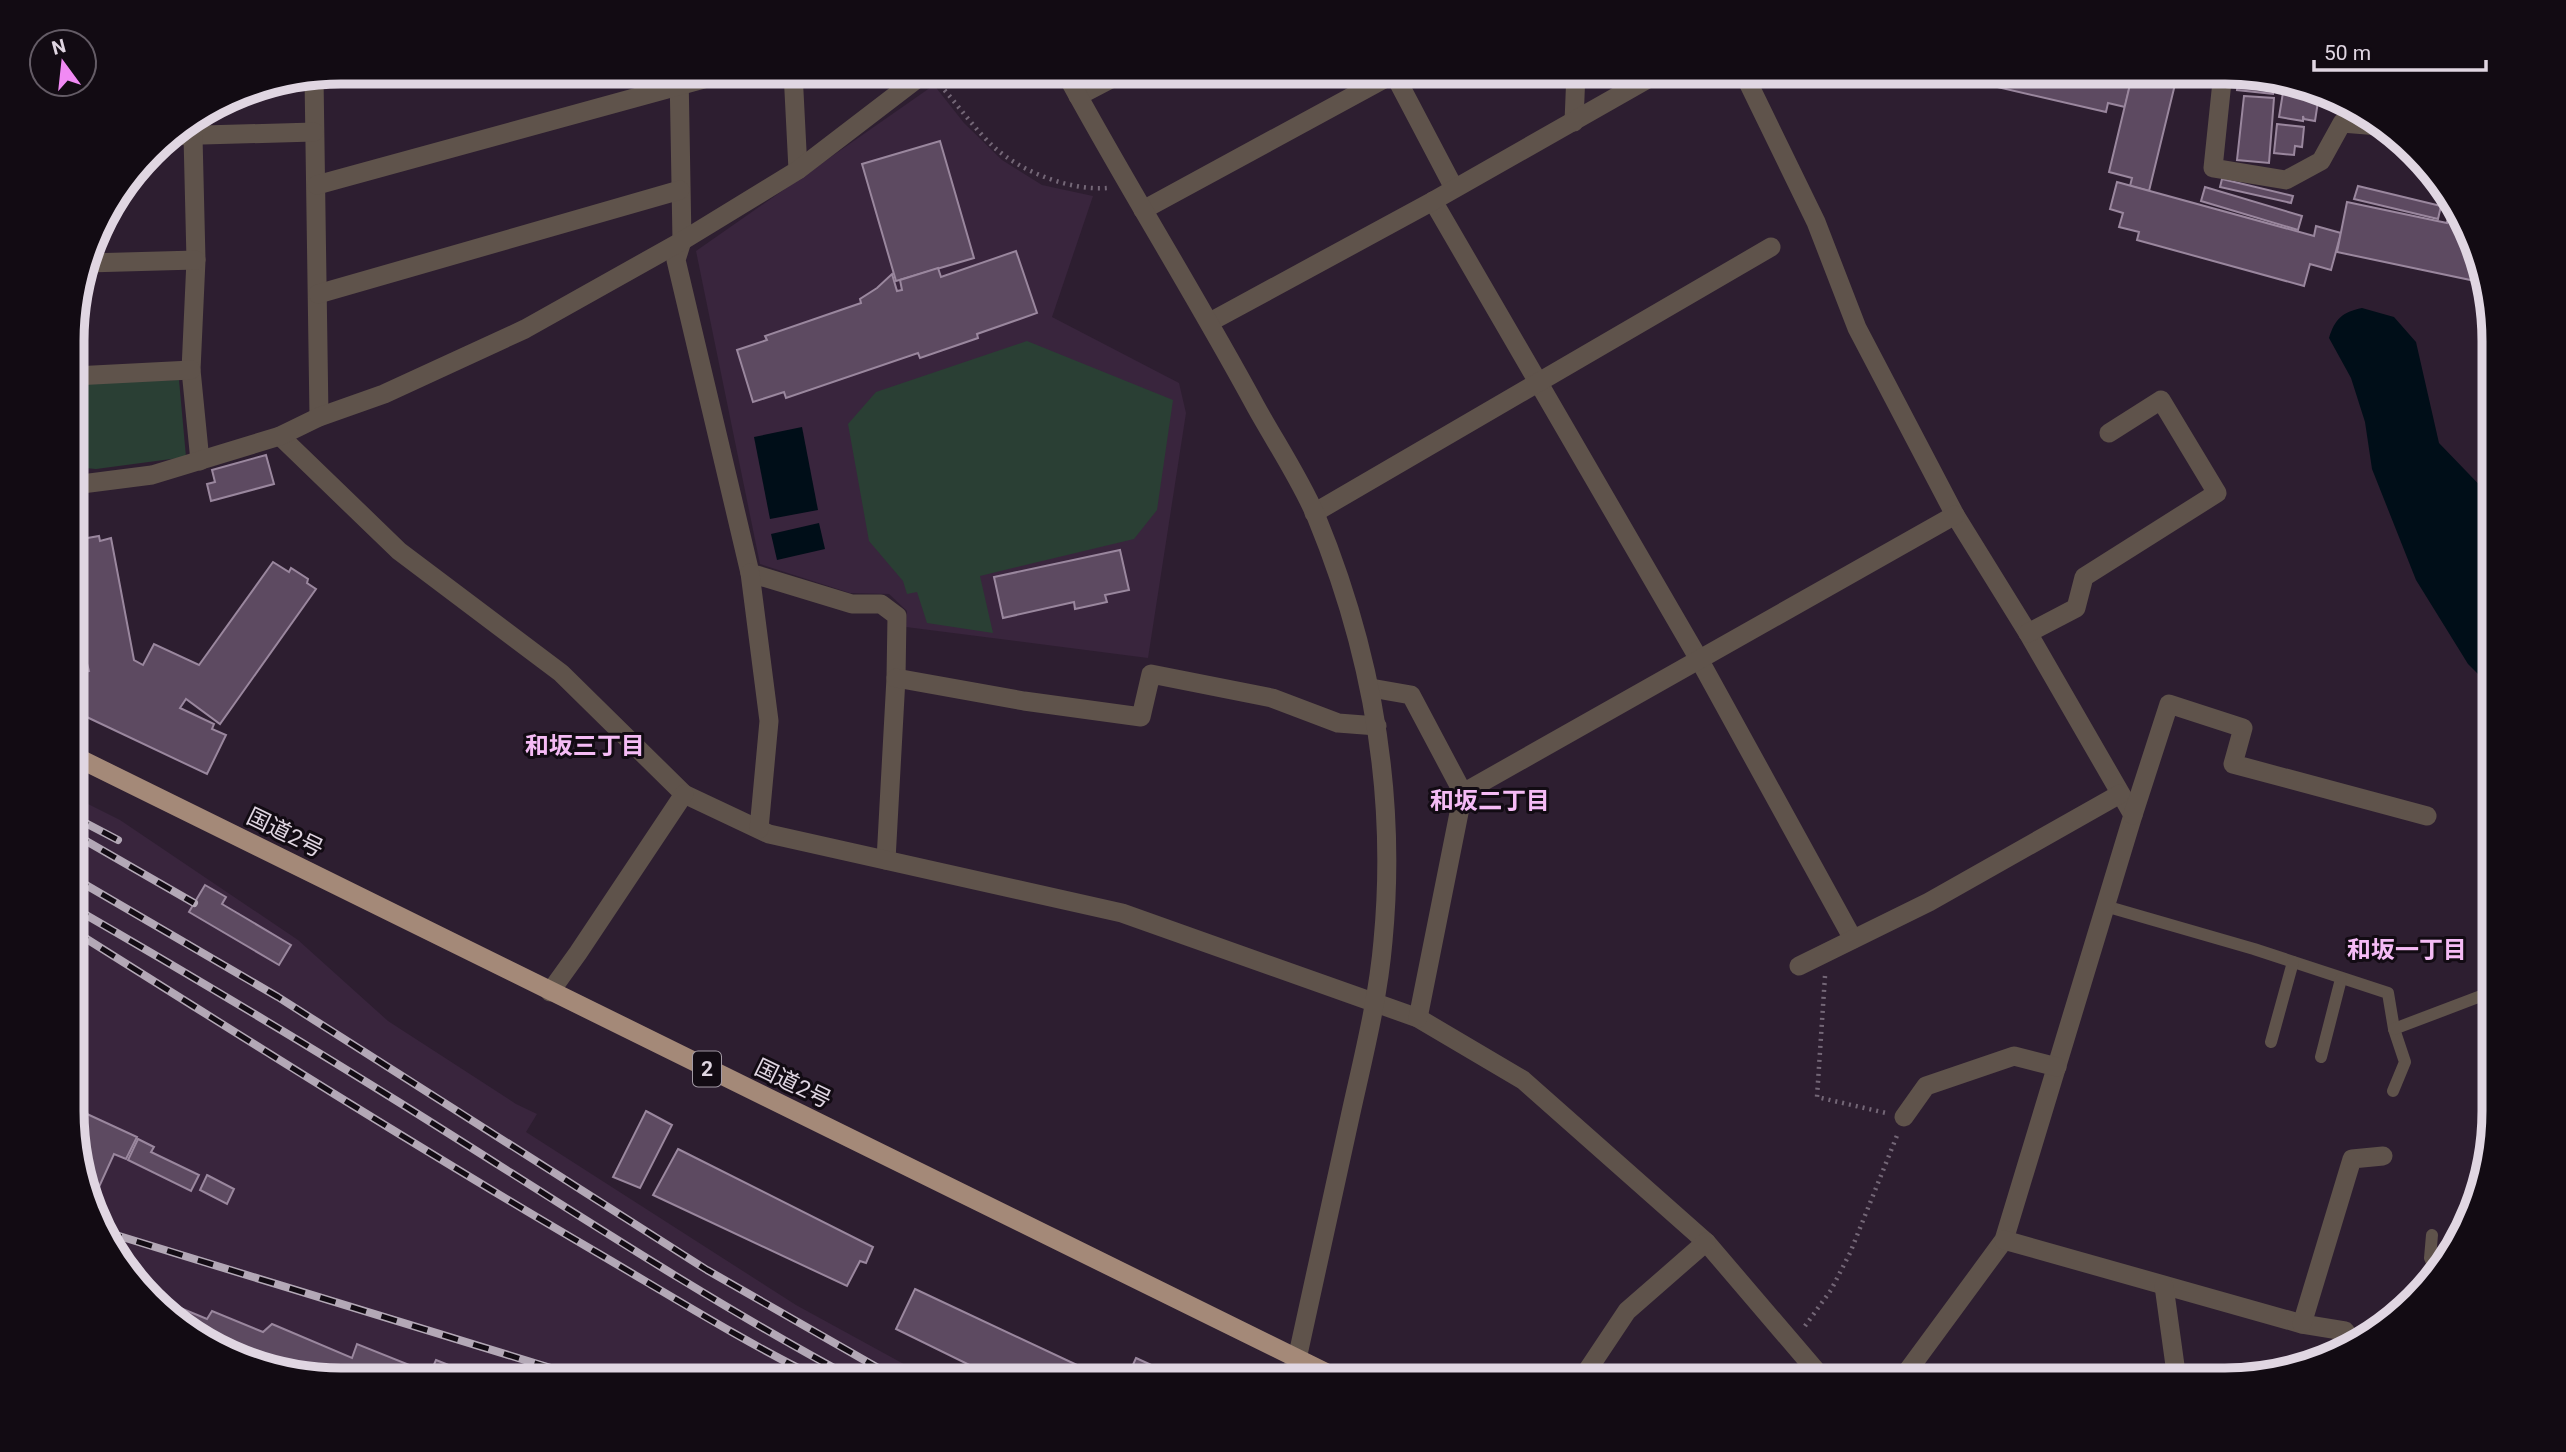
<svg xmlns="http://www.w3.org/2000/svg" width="2566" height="1452" viewBox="0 0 2566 1452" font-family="Roboto,'Noto Sans JP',sans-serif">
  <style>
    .built { fill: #39253d }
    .green { fill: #2a3f34 }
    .water { fill: #000e18 }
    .building { fill: #5d4a61; stroke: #9a879e; stroke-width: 2 }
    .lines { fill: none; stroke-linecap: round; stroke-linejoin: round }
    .path { stroke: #746777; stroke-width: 4.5; stroke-dasharray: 2 5; stroke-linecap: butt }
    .service { stroke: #5f534b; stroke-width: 12 }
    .minor { stroke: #5f534b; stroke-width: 19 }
    .tertiary { stroke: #5f534b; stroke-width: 19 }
    .trunk { stroke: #a48978; stroke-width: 19 }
    .rail-casing { stroke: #b3a8b6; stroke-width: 8 }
    .rail { stroke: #120b13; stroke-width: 5; stroke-dasharray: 16; stroke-linecap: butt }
    .labels { text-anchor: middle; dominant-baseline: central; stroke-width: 6; stroke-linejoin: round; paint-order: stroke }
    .shield { fill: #120b13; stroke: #a299a4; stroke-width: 2 }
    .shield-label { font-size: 21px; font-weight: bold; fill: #e0d6e2 }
    .street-label { font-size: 23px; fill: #e0d6e2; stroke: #120b13 }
    .neighbourhood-label { font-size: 24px; font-weight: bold; fill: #f5bbf5; stroke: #120b13 }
    .rim { fill: none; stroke: #e0d6e2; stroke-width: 9 }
  </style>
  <rect width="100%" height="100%" fill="#2d1e30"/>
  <g class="built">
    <polygon points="934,85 964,123 1002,160 1042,185 1093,196 1052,317 1179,383 1186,413 1148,658 906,627 907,611 889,594 850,593 760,564 696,251"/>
    <polygon points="74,797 120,820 298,940 388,1021 516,1104 537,1114 526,1132 796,1305 933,1380 340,1380 271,1371 207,1344 117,1261 74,1146"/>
  </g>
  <g class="green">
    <polygon points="1027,341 1173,400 1157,510 1134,539 980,576 993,633 927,623 917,592 907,594 903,581 869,541 848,424 876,392"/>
    <polygon points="179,380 186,457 96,469 74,467 74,383"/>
  </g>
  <g class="water">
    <path d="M2362,308L2394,317L2416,342L2439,443L2494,500V690L2468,664L2416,580L2372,469L2365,422L2351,378L2329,338C2335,319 2342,312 2362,308Z"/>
    <polygon points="802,427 818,510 770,519 754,437"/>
    <polygon points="819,523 825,549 777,560 771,534"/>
  </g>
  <g class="building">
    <polygon points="1969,72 2133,72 2125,107 2108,103 2106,112 1967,80"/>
    <polygon points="2133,72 2178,72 2149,191 2130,186 2132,178 2109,172"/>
    <polygon points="2239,74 2274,78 2273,94 2237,90"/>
    <polygon points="2285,80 2295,81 2317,90 2316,95 2319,95 2315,121 2304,119 2303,116 2303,121 2279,117"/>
    <polygon points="2244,96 2274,98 2269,163 2237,160"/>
    <polygon points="2277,124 2304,127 2302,147 2295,146 2294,155 2274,153"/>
    <polygon points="940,141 974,258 896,281 862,164"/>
    <polygon points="2222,179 2293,196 2291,203 2220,187"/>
    <polygon points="2117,182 2314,236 2316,226 2341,233 2331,270 2310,264 2304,286 2137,240 2139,232 2119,227 2123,213 2110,209"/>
    <polygon points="2358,186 2441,206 2438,219 2354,199"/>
    <polygon points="2205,187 2302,216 2298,230 2201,201"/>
    <polygon points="2347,202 2447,223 2450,206 2457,208 2461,217 2459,229 2468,231 2480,254 2483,270 2480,282 2337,252"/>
    <polygon points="1016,251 1037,313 977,334 978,338 920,358 918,353 786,398 784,392 753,402 737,350 767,340 765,336 861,303 860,299 877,288 892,274 897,291 902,290 900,280 938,268 941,277"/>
    <polygon points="266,455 274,484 211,501 207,484 215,482 212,470"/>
    <polygon points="99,536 100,541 111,538 134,660 143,665 154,644 199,665 273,562 289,572 291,568 308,579 307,583 316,589 220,724 186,699 180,708 214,724 212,729 226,735 207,774 74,711 74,704 85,685 82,673 89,671 74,614 74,546 77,545 76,540"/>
    <polygon points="1120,550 1129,590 1105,595 1107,602 1075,609 1074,602 1003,618 994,577"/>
    <polygon points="205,885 226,897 222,904 291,945 279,965 189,912"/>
    <polygon points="74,1108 137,1137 126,1159 114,1154 94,1198 74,1146"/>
    <polygon points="646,1111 672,1125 640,1188 613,1177"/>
    <polygon points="138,1139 154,1147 151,1152 199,1175 191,1191 128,1160"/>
    <polygon points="678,1149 873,1247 866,1263 860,1261 847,1286 653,1195"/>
    <polygon points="207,1175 234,1189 227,1204 200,1190"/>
    <polygon points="915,1289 1109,1380 1000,1380 896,1329"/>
    <polygon points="178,1307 207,1319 212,1311 263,1332 272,1324 352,1358 357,1344 412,1366 407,1380 340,1380 271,1371 207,1344 174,1314"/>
    <polygon points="1136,1358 1184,1380 1126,1380"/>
    <polygon points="436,1360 486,1380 427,1380"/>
  </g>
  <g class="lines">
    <g class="path">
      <path d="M940,85C958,105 976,131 995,148C1022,172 1071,191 1107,188"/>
      <polyline points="1825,976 1817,1097 1886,1113"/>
      <polyline points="1805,1326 1831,1290 1850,1253 1898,1133"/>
    </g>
    <g class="service">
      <polyline points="2105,906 2254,949 2388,993 2394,1029 2405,1062 2393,1091"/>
      <polyline points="2394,1029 2494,991"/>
      <polyline points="2271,1042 2293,962"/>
      <polyline points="2321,1057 2341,979"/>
      <polyline points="2432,1235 2430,1258 2435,1270"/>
    </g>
    <g class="minor">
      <polyline points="679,72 682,241 676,260 750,573 852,604 881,604 897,616 896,678 886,860"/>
      <polyline points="793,72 798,170"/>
      <polyline points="1393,72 1454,188"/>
      <polyline points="1743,72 1816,222 1857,328 1955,515 2028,633 2133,815 2004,1240 1901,1380"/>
      <polyline points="2223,72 2213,168 2286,180 2321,161 2342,123 2379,126"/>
      <polyline points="314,77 319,417"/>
      <polyline points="1078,96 1124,72"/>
      <polyline points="1574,122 1576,72"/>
      <polyline points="167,136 314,132"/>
      <polyline points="193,136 196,260 191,370 200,461"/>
      <polyline points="317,185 729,72"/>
      <polyline points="1433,201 1700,661 1853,939"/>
      <polyline points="1143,210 1397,72"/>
      <polyline points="87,263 196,260"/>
      <polyline points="318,294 680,190"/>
      <polyline points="1210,322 1433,201 1660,72"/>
      <polyline points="74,376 191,370"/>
      <polyline points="280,436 399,551 561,673 684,794 769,834 1122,913 1418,1018 1523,1080 1706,1242 1824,1380"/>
      <polyline points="74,485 152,475 280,436 319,417 384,394 525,329 682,241 798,170 926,72"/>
      <polyline points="1314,513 1771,247"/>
      <polyline points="750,573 769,721 759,829"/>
      <polyline points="2028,633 2076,608 2084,577 2217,493 2161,400 2109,433"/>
      <polyline points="896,678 1024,701 1141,717 1151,674 1272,698 1338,723 1377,726"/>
      <polyline points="1371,688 1411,695 1463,793 1955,515"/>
      <polyline points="2133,815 2169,704 2243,728 2233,764 2427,816"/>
      <polyline points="1799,966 1929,902 2120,794"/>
      <polyline points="550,992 578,953 684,794"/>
      <polyline points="1418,1018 1463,793"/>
      <polyline points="1904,1117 1926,1086 2014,1056 2057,1067"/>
      <polyline points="2004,1240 2302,1324 2345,1331 2355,1345"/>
      <polyline points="2164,1286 2177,1380"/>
      <polyline points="2302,1324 2352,1159 2383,1156"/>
      <polyline points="1287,1380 1297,1359"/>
      <polyline points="1581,1380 1627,1311 1706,1242"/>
    </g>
    <path class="tertiary" d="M1065,72C1126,185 1195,294 1256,407C1276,443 1300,479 1316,516C1372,652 1397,794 1383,941C1378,1000 1363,1058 1350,1117C1332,1197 1315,1278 1297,1359"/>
    <polyline class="trunk" points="74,756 1341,1380"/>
    <defs>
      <g id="rail">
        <polyline points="74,817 118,840"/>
        <polyline points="74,834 194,903"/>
        <polyline points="74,878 278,997 707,1270 899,1380"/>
        <path d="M74,908C185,972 296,1038 405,1106C554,1199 701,1297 856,1380"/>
        <path d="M74,931C247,1040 420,1149 596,1252C671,1296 744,1342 822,1380"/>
        <polyline points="106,1232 590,1380"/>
      </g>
    </defs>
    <use href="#rail" class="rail-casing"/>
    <use href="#rail" class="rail"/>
  </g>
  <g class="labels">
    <rect class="shield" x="693" y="1051.5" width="28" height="35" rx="5"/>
    <g class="shield-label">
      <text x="707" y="1069">2</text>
    </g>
    <g class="street-label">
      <text transform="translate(285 833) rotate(26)">国道2号</text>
      <text transform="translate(793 1084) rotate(26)">国道2号</text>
    </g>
    <g class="neighbourhood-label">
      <text x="585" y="746">和坂三丁目</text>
      <text x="1490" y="801">和坂二丁目</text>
      <text x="2407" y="950">和坂一丁目</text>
    </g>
  </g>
  <path d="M0 0H2566V1452H0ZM341 84H2225A257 257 0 0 1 2482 341V1111A257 257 0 0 1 2225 1368H341A257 257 0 0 1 84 1111V341A257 257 0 0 1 341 84Z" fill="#120b13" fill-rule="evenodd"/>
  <path class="rim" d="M341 84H2225A257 257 0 0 1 2482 341V1111A257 257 0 0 1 2225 1368H341A257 257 0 0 1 84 1111V341A257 257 0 0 1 341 84Z"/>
  <g transform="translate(63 63) rotate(345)"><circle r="33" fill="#120b13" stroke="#645c66" stroke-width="2"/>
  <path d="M0-5L12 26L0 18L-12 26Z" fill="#f18af4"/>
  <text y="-10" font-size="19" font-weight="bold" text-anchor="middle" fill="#e0d6e2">N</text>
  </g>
  <path d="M2314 60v10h172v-10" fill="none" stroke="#e0d6e2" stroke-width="3.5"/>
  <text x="2324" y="60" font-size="21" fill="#e0d6e2" stroke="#120b13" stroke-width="5" paint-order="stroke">50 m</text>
</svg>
